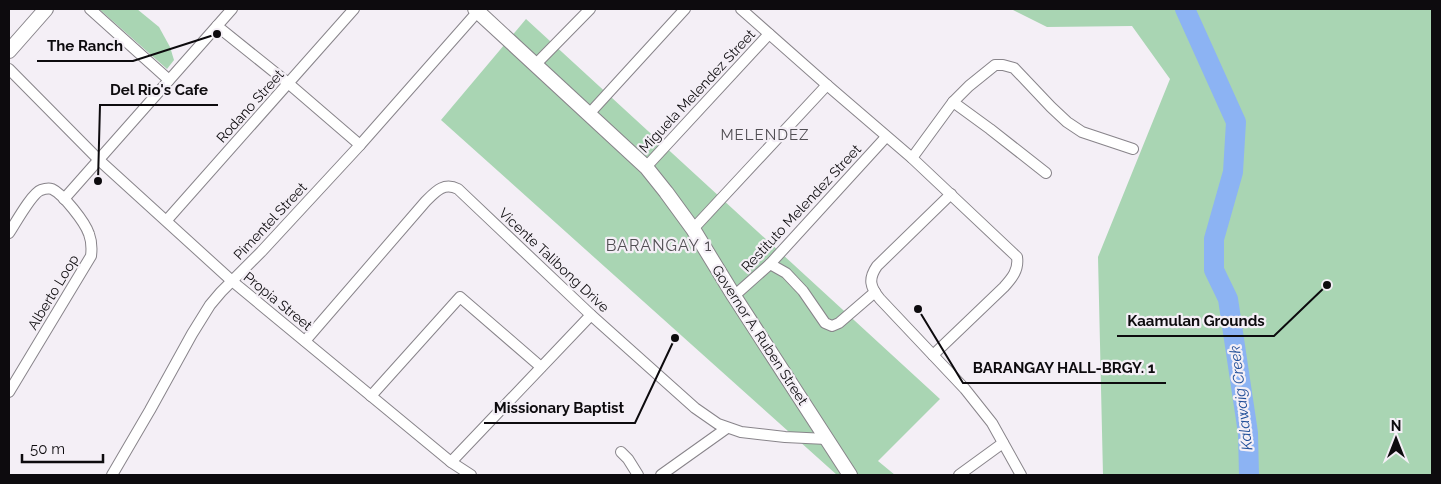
<svg xmlns="http://www.w3.org/2000/svg" width="1441" height="484" viewBox="0 0 1441 484" font-family="Raleway,sans-serif">
  <style>
    .green { fill: #a9d5b3 }
    .lines { fill: none; stroke-linecap: round; stroke-linejoin: round }
    .river { stroke: #8cb3f3; stroke-width: 20 }
    .minor-casing { stroke: #88848a; stroke-width: 12 }
    .secondary-casing { stroke: #88848a; stroke-width: 16 }
    .minor { stroke: #fff; stroke-width: 10 }
    .secondary { stroke: #fff; stroke-width: 14 }
    .labels { text-anchor: middle; dominant-baseline: central; stroke-width: 4.5; stroke-linejoin: round; paint-order: stroke }
    .street-label { font-size: 14px; fill: #0d0b0e; stroke: #f4eff6 }
    .neighbourhood-label { font-size: 15px; letter-spacing: 1px; fill: #514e53; stroke: #f4eff6 }
    .water-label { font-size: 15px; font-style: italic; fill: #214f99; stroke: #f4eff6 }
    .quarter-label { font-size: 16px; letter-spacing: 1px; fill: #514e53; stroke: #f4eff6 }
    .leader { fill: none; stroke: #0d0b0e; stroke-width: 2 }
    .callout-dot { fill: #0d0b0e; stroke: #f4eff6; stroke-width: 2 }
    .callout-label { font-size: 15px; text-anchor: middle; font-weight: bold; fill: #0d0b0e; stroke: #f4eff6; stroke-width: 4.5; stroke-linejoin: round; paint-order: stroke }
  </style>
  <rect width="100%" height="100%" fill="#f4eff6"/>
  <g class="green">
    <polygon points="99,9 137,9 159,27 170,47 174,60 167,69"/>
    <polygon points="1011,9 1432,9 1432,475 1103,475 1098,257 1170,79 1132,26 1047,27"/>
    <polygon points="526,19 940,399 878,461 895,475 837,475 441,120"/>
  </g>
  <g class="lines">
    <polyline class="river" points="1185,9 1236,122 1233,172 1214,239 1214,270 1228,299 1248,433 1249,475"/>
    <defs>
      <g id="minor">
        <polyline points="90,9 169,80"/>
        <path d="M741,9L827,85L912,158L1017,257C1019,270 1012,278 1004,287L933,355"/>
        <polyline points="217,26 288,83 360,145"/>
        <polyline points="535,65 590,9"/>
        <polyline points="9,69 99,160 232,281 451,462 471,475"/>
        <polyline points="953,102 990,129 1046,173"/>
        <polyline points="589,114 685,9"/>
        <polyline points="912,158 953,102 969,86 995,65 1003,65 1014,68 1051,107 1067,122 1082,132 1133,149"/>
        <polyline points="646,167 769,34"/>
        <path d="M951,194L877,266C868,279 870,287 880,299L965,389L992,423L1021,475"/>
        <polyline points="64,199 232,9"/>
        <polyline points="167,220 354,9"/>
        <polyline points="693,229 827,85"/>
        <path d="M9,233C15,224 32,193 41,190C44,189 48,188 52,189C63,194 85,222 89,234C92,242 92,248 91,256L9,392"/>
        <polyline points="770,264 786,273 803,291 825,323 832,326 839,323 875,292"/>
        <polyline points="734,296 770,264 886,137"/>
        <path d="M305,341L426,201C436,191 444,182 458,189L591,315L695,408L718,424L741,432L785,437L827,439"/>
        <polyline points="371,396 460,297 541,367"/>
        <polyline points="621,452 628,459 638,475"/>
        <polyline points="451,462 591,315"/>
        <polyline points="112,475 150,410 192,334 210,305 221,292 261,252 360,145 480,9"/>
        <polyline points="661,475 727,428"/>
        <polyline points="959,475 1003,443"/>
      </g>
      <g id="secondary">
        <polyline points="475,9 646,167 666,192 693,229 734,296 850,475"/>
        <polyline points="9,51 46,9"/>
      </g>
    </defs>
    <use href="#minor" class="minor-casing"/>
    <use href="#secondary" class="secondary-casing"/>
    <use href="#minor" class="minor"/>
    <use href="#secondary" class="secondary"/>
  </g>
  <g class="labels">
    <g class="street-label">
      <text transform="translate(697 91) rotate(-47)">Miguela Melendez Street</text>
      <text transform="translate(250 106) rotate(-48)">Rodano Street</text>
      <text transform="translate(801 208) rotate(-47)">Restituto Melendez Street</text>
      <text transform="translate(270 221) rotate(-47)">Pimentel Street</text>
      <text transform="translate(554 260) rotate(43)">Vicente Talibong Drive</text>
      <text transform="translate(53 292) rotate(-59)">Alberto Loop</text>
      <text transform="translate(278 301) rotate(39)">Propia Street</text>
      <text transform="translate(760 335) rotate(57)">Governor A. Ruben Street</text>
    </g>
    <g class="neighbourhood-label">
      <text x="765" y="135">MELENDEZ</text>
    </g>
    <g class="water-label">
      <text transform="translate(1241 398) rotate(-97)">Kalawaig Creek</text>
    </g>
    <g class="quarter-label">
      <text x="659" y="245">BARANGAY 1</text>
    </g>
  </g>
  <path class="leader" d="M217 34L133 61H37M98 181L100 105H218M1327 285L1274 336H1117M918 309L963 383H1166M675 338L635 423H484"/>
  <g class="callout-dot">
    <circle cx="217" cy="34" r="5"/>
    <circle cx="98" cy="181" r="5"/>
    <circle cx="1327" cy="285" r="5"/>
    <circle cx="918" cy="309" r="5"/>
    <circle cx="675" cy="338" r="5"/>
  </g>
  <g class="callout-label">
    <text x="85" y="51">The Ranch</text>
    <text x="159" y="95">Del Rio's Cafe</text>
    <text x="1196" y="326">Kaamulan Grounds</text>
    <text x="1064" y="373">BARANGAY HALL-BRGY. 1</text>
    <text x="559" y="413">Missionary Baptist</text>
  </g>
  <rect width="1441" height="484" fill="none" stroke="#0d0b0e" stroke-width="20"/>
  <g transform="translate(1396 439)" stroke="#f4eff6" stroke-width="4" paint-order="stroke">
  <path d="M0-4L9 19L0 12L-9 19Z" fill="#0d0b0e"/>
  <text y="-8" font-size="14" font-weight="bold" text-anchor="middle" fill="#0d0b0e">N</text>
  </g>
  <path d="M22 454v8h81v-8" fill="none" stroke="#0d0b0e" stroke-width="2.5"/>
  <text x="30" y="454" font-size="15" fill="#0d0b0e" stroke="#f4eff6" stroke-width="4" paint-order="stroke">50 m</text>
</svg>
